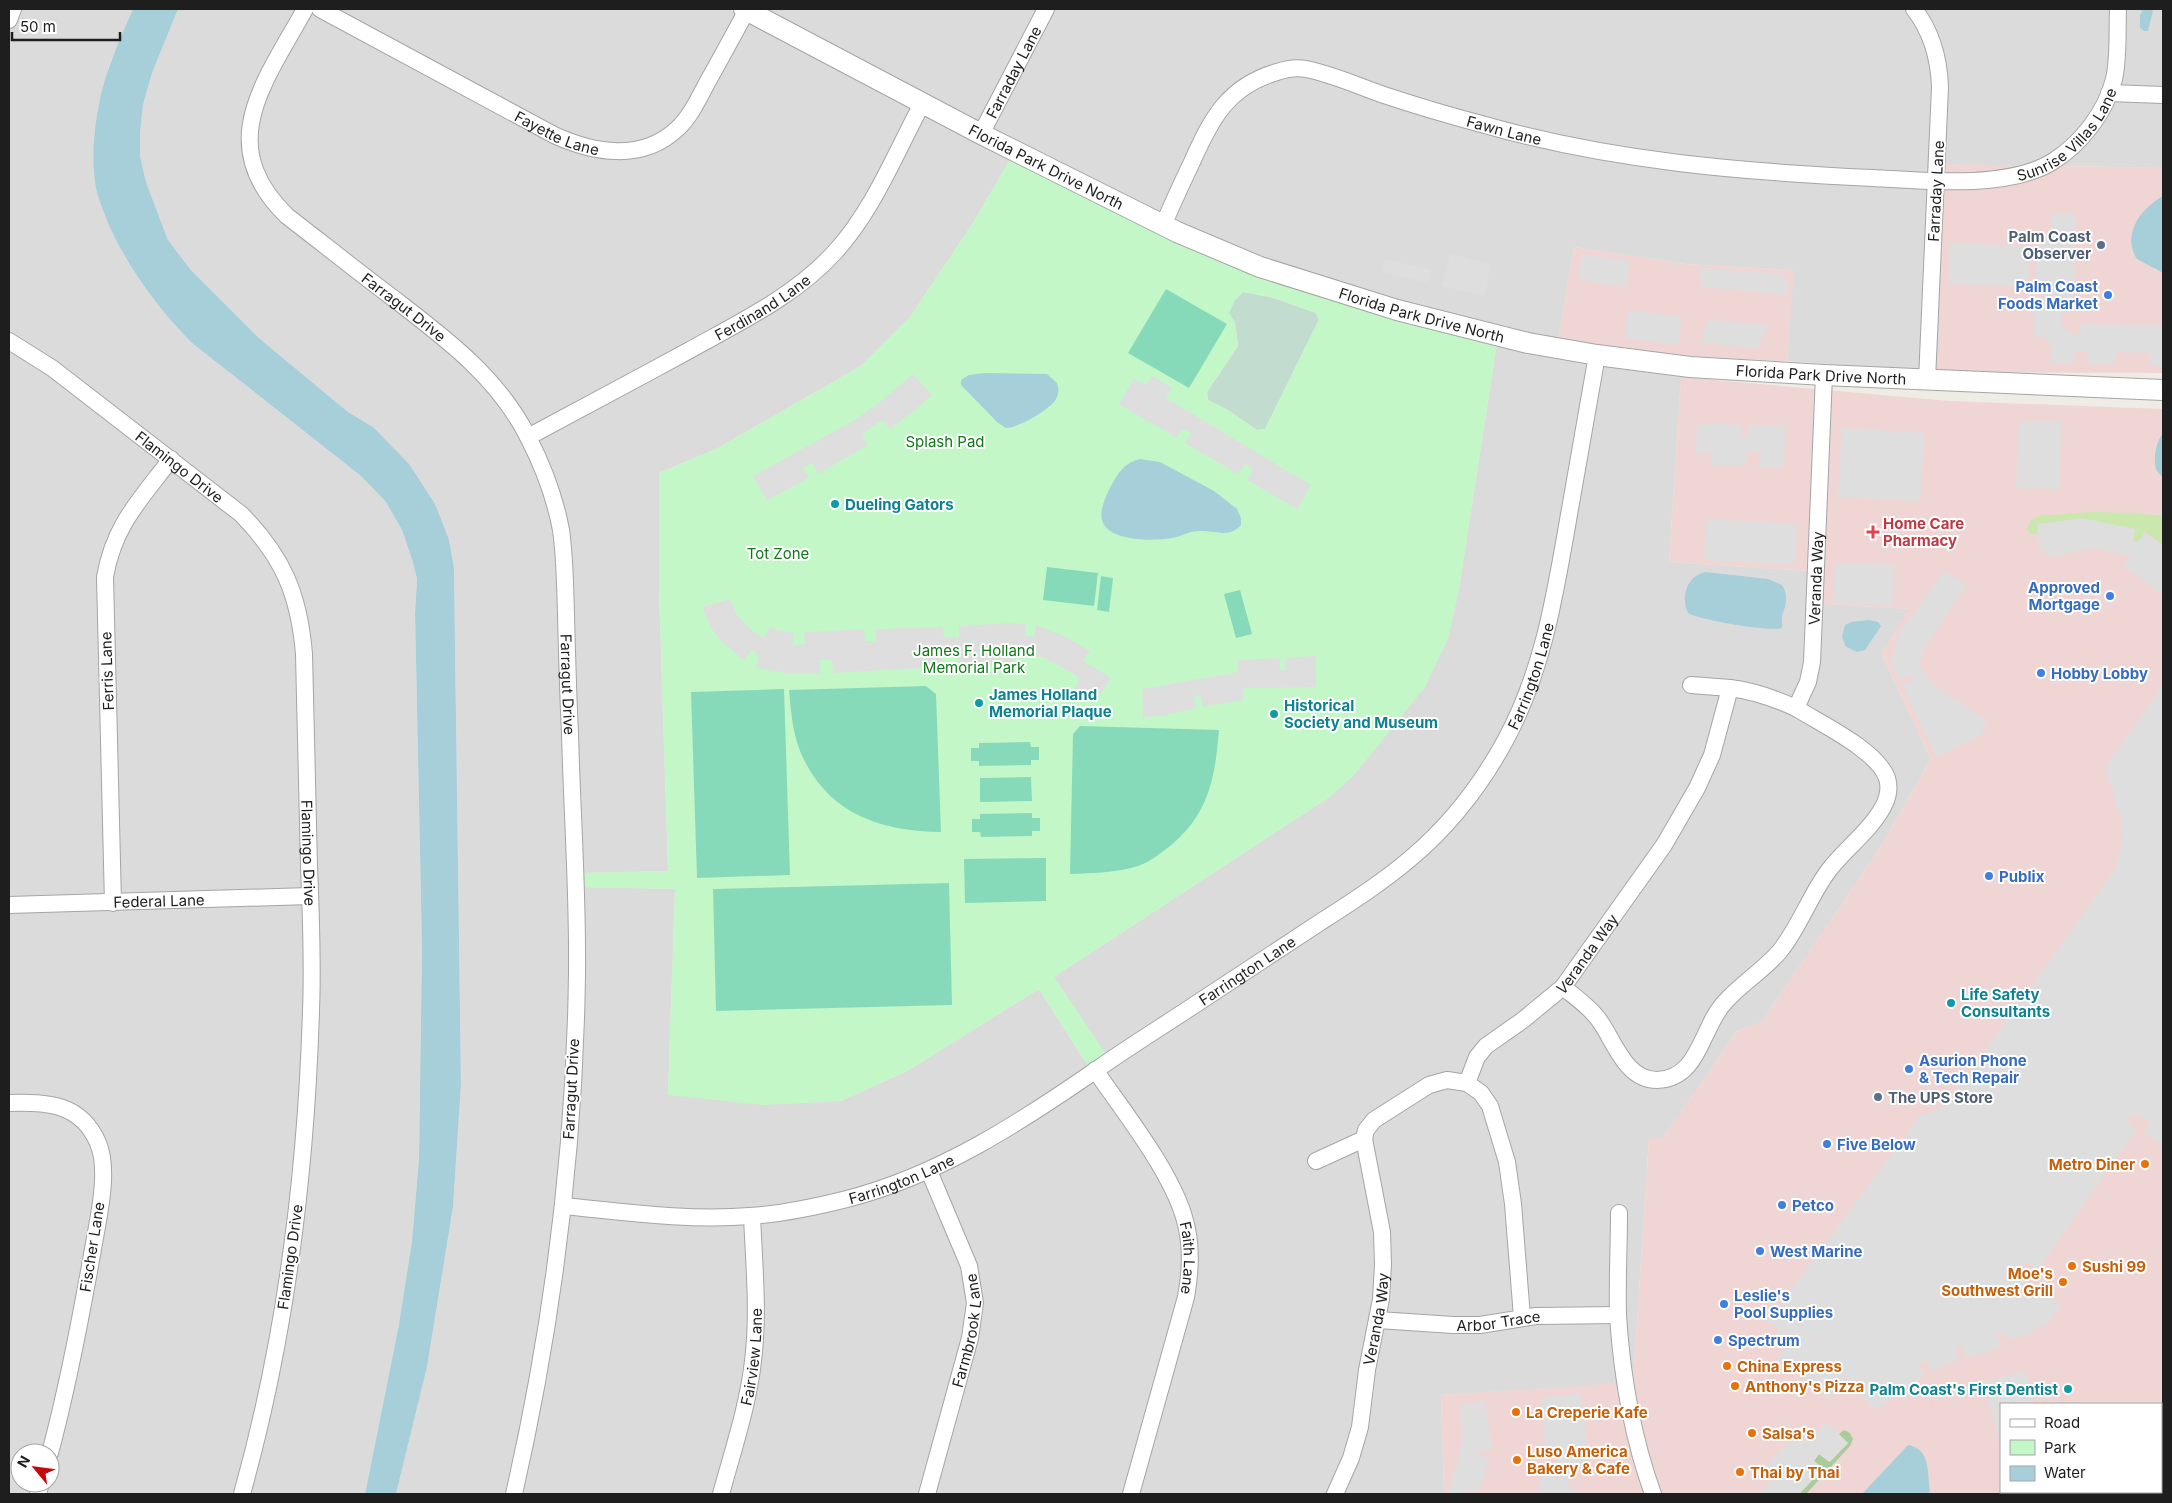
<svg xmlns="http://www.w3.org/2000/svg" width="2172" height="1503" viewBox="0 0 2172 1503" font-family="Inter,sans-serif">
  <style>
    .residential { fill: #dcdbdb; fill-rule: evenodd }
    .commercial { fill: #efd6d5 }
    .grass { fill: #cae7ad }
    .forest { fill: #aacc9c }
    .wetland { fill: #c3dcd0 }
    .park { fill: #c4f7c8; fill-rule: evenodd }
    .pitch { fill: #87dab9 }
    .parking { fill: #dedede }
    .water { fill: #a7cfda }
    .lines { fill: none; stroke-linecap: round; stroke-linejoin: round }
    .minor-casing { stroke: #a5a5a5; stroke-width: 18 }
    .tertiary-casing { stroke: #a5a5a5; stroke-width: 22 }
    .minor { stroke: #fff; stroke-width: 16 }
    .tertiary { stroke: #fff; stroke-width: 20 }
    .service-dot { fill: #5c6f8a; stroke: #fff; stroke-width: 2 }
    .shop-dot { fill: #3f7fe0; stroke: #fff; stroke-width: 2 }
    .culture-dot { fill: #0f9aa8; stroke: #fff; stroke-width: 2 }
    .health-dot { fill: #e0444e; stroke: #fff; stroke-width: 2 }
    .food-dot { fill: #e8710a; stroke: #fff; stroke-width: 2 }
    .labels { text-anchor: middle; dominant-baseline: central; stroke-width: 4; stroke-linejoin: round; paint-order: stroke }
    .street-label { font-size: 15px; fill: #1e1e1e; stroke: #fff }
    .service-label { font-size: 15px; font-weight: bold; fill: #4e5e75; stroke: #fff; text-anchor: end }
    .shop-label { font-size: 15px; font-weight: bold; fill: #366cbe; stroke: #fff; text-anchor: start }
    .park-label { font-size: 15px; fill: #117819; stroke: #fff }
    .culture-label { font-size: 15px; font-weight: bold; fill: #0d838f; stroke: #fff; text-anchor: start }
    .health-label { font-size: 15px; font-weight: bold; fill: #be3a42; stroke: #fff; text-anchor: start }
    .food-label { font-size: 15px; font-weight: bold; fill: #c56008; stroke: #fff; text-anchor: start }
  </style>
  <rect width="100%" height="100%" fill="#efebe5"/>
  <g class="residential">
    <path d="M9,9H133L110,63L98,108L94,133V163L98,195L123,253L192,343L361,476L386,502L402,530L412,559L417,579L415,613L422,949L419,1159L412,1241L399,1324L365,1494H9ZM20,1453H50V1483H20Z"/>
    <polygon points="178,9 729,9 1011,158 973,223 910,317 861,366 718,448 659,473 659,589 668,871 580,873 580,887 675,889 668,1095 841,1101 907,1071 1039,989 1088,1066 1105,1054 1054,977 1331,796 1458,595 1497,343 1681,377 1669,562 1808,571 1806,603 1910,609 1881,653 1931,759 1884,841 1762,1022 1737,1031 1663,1138 1649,1138 1633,1383 1441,1395 1444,1494 396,1494 427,1367 453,1207 461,1084 454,568 449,540 373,427 348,412 260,339 190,269 168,240 146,182 140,156 140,133 143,105 152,73"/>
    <polygon points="761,9 2163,9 2163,168 2026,165 1938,372 1787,361 1793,270 1685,264 1574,247 1558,340 1386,303 1262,260 1182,227"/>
  </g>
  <g class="commercial">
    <polygon points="1943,164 2163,168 2163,196 2158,199 2154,269 2163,273 2163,373 1938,372"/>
    <polygon points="1574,247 1685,264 1794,270 1787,361 1666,355 1558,340"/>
    <polygon points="1681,377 1949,401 2163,409 2163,1475 2161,1475 2161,1404 2001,1404 2001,1492 2035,1492 2026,1494 1444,1494 1441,1395 1633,1382 1649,1138 1663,1138 1737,1031 1762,1022 1884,841 1931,759 1881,653 1909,609 1806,603 1808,571 1669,562"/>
  </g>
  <polygon class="grass" points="2092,512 2133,513 2163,516 2163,545 2145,532 2138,542 2133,540 2135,529 2037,524 2037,534 2033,535 2027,530 2031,520 2039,516"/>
  <polygon class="forest" points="1844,1430 1850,1433 1853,1439 1850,1446 1806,1494 1799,1494 1823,1469 1814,1461 1819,1454 1829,1462 1848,1443 1839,1434"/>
  <polygon class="wetland" points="1243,292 1274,298 1316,313 1319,320 1265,429 1257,430 1228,410 1208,400 1207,392 1238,346 1235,323 1229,313 1234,301"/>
  <path class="park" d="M1011,158L1150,219L1497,343L1458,595L1448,639L1425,687L1355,774L1331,796L1054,977L1106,1054L1088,1066L1039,989L907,1071L841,1101L764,1105L668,1095L675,889L580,887L579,873L668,871L659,589V473L718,448L861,366L910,317L973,223ZM1243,292L1274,298L1316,313L1319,319L1265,429L1257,430L1228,410L1208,400L1207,392L1238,346L1235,323L1229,313L1234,301Z"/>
  <g class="pitch">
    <polygon points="1166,289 1227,324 1189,388 1128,353"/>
    <polygon points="1047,567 1098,573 1094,606 1043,600"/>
    <polygon points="1101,576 1113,578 1109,612 1097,610"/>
    <polygon points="1240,590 1252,634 1236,638 1224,594"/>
    <path d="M926,686L936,694L941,832C878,831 826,813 800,751C792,731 791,710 789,690Z"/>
    <polygon points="784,689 790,875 697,878 691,692"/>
    <path d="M1080,726L1219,730C1215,778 1209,814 1170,846C1161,853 1150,862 1138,866C1116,873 1093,873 1070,874L1073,734Z"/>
    <polygon points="1030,742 1031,747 1039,747 1039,760 1031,760 1031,765 979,766 979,761 971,761 971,748 979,748 979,743"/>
    <polygon points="1031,777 1032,801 980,802 980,778"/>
    <polygon points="1032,813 1032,818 1040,818 1040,831 1032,831 1032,836 981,837 980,832 972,832 972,819 980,819 980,814"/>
    <polygon points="1046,858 1046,901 965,903 964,859"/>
    <polygon points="949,883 952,1005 716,1011 713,889"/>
  </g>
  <g class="parking">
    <polygon points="2052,213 2076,214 2072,309 2065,308 2061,313 2063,328 2075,336 2079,333 2080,324 2163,326 2163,365 2150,365 2150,353 2116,352 2115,364 2087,363 2087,351 2074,351 2073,363 2050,363 2051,348 2044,337 2033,336 2035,302 2043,302 2044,293 2035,293 2038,235 2051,235"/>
    <polygon points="1950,243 2030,246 2028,286 1949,284"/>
    <polygon points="1450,254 1491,264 1484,296 1442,286"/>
    <polygon points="1582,254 1629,261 1626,287 1578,279"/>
    <polygon points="1385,259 1431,270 1427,283 1382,272"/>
    <polygon points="1699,268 1783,274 1788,286 1787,295 1703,287"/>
    <polygon points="1628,310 1682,317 1678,345 1625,338"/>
    <polygon points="1709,320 1770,325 1757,348 1702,343 1703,332"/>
    <polygon points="913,374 932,395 911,413 890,429 882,420 862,434 868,445 818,474 812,463 803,468 809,478 767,500 753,476 853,421 880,402"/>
    <polygon points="1152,376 1172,388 1166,398 1311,485 1297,509 1247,480 1253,469 1245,464 1238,474 1185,443 1191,433 1182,429 1177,438 1119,404 1134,378 1146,385"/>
    <polygon points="2019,421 2062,422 2059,489 2016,488"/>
    <polygon points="1697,423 1742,425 1742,436 1748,437 1749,425 1785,426 1784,468 1759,467 1759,452 1747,451 1746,466 1712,465 1712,453 1696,453"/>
    <polygon points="1842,428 1924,433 1920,501 1838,497"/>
    <polygon points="2082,518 2135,529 2133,540 2135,542 2138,542 2145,532 2163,545 2163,595 2123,566 2130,557 2128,555 2093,548 2051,557 2039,549 2037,524"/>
    <polygon points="1706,519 1797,524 1795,565 1704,560"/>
    <polygon points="1835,563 1895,565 1893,606 1833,603"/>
    <polygon points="1944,571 1967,585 1923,650 1920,666 1930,681 1988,722 1981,735 1936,757 1903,686 1913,679 1909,675 1900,680 1891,664 1898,635"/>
    <polygon points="730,599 737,615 752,631 764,638 770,627 777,630 793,633 794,645 805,644 804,632 864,629 865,641 876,641 876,629 943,627 944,638 959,637 959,626 1013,623 1026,624 1025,636 1034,637 1036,625 1064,636 1090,651 1083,661 1111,678 1095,702 1074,690 1080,678 1079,677 1045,658 1020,652 1012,653 1013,665 959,667 959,655 941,654 941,667 833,673 832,660 820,660 820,673 787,673 768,670 756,667 759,655 751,650 745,661 721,641 711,628 702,607"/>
    <polygon points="1316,656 1316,687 1243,688 1243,700 1203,707 1200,695 1194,696 1196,708 1162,716 1143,717 1142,689 1238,672 1238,660 1280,658 1280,670 1286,670 1286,658"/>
    <polygon points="2163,686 2163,1146 2144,1132 2151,1122 2140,1114 2133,1115 2127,1122 2137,1129 2038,1269 2026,1261 2017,1273 2061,1305 2044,1327 2039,1324 2031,1334 2010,1339 2001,1333 1997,1334 2000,1347 1967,1358 1962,1346 1955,1348 1959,1360 1931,1371 1926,1361 1918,1363 1924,1375 1876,1410 1854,1391 1858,1386 1847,1378 1831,1399 1777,1359 1784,1349 1771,1339 1779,1329 1768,1321 1919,1117 1946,1106 2116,868 2122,841 2121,819 2105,767"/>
    <polygon points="2025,1371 2034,1404 2001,1404 2001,1446 1984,1382"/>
    <polygon points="1581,1393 1590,1471 1573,1472 1568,1487 1581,1492 1580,1494 1536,1494 1546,1465 1556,1468 1558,1461 1557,1453 1546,1454 1541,1398"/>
    <polygon points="1485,1401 1492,1450 1479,1451 1478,1455 1490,1459 1478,1493 1467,1490 1466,1494 1448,1494 1463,1442 1460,1404"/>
    <polygon points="1826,1422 1848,1443 1830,1462 1819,1454 1814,1461 1823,1469 1799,1494 1759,1494 1771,1482 1761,1472 1805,1424 1815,1433"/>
  </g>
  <g class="water">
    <path d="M133,9H178L152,73L143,105L140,133V156L146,182L168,240L190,269L260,339L348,412L373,427L409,464L435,504L449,540L454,568L461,1084L453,1207L427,1367L396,1494H365L399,1324L412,1241L419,1159L422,949L415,613L417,579L412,559L402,530L386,502L361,476L192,343C152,302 116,252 98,196C91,172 93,134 98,109C104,74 119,41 133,9Z"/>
    <polygon points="2143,9 2151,9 2153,11 2148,31 2144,31 2140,28 2140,15"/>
    <path d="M2163,196V273L2137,259C2121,235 2141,208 2163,196Z"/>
    <path d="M985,373L1047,374L1057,383C1059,389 1059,393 1056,399C1051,409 1018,428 1006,428L998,423L961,385V380L969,375Z"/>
    <path d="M2163,433V478C2161,474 2157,473 2156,469C2153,457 2156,442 2163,433Z"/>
    <path d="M1140,459L1160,462L1214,491L1237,509L1241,518V525C1230,538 1216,531 1202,531C1191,530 1182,536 1172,538C1155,541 1112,542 1103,523C1098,512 1106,496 1111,486C1118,473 1125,462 1140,459Z"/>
    <path d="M1705,572L1768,579L1782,585C1789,597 1786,604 1782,616C1781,620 1783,624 1782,628C1769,632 1700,620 1688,613C1680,597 1687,576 1705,572Z"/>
    <polygon points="1869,620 1878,622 1881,626 1865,650 1857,652 1846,647 1842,637 1845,625 1851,622"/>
    <path d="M1908,1445C1931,1449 1927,1472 1930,1491L1927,1494H1862Z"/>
  </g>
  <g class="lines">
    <defs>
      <g id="minor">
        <path id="s1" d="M305,9C265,82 213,144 287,216C322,243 357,271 393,298C445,338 498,377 528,437C543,466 555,498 561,530C565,558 565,586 566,614C567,654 568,694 570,733C572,813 578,893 577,972C575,1148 553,1323 514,1494"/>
        <path id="s2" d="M320,9L554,135C593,153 642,162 677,129C691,116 699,98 708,81C721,58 734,34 747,10"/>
        <path d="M1914,9C1932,32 1939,58 1940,87L1927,380"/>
        <polyline points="9,20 13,9"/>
        <polyline points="2109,93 2163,95"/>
        <path id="s3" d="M981,134L1046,9"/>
        <path id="s4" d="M1163,226C1172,204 1182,183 1192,162C1211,119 1228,86 1277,72C1286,69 1296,67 1306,69C1332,74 1358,86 1384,95C1417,106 1451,116 1485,125C1611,161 1742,172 1873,178C1924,181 2008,189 2052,162C2081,144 2106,112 2114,79C2119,57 2117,32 2118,9"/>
        <path id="s5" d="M9,341L52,368L241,514C283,557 299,594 304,654C306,725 307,795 309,866C311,914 313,963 311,1011C306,1174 286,1337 242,1494"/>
        <path id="s6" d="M528,437C582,408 635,380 688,351C740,322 795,296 835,252C874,209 896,152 923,102"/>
        <polyline points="1691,685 1730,688"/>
        <path d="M113,903L105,577C114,525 140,500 171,459"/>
        <path id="s7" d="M9,905L310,896"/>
        <path d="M1563,987C1575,997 1590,1007 1599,1020C1614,1040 1625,1080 1657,1080C1700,1079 1701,1027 1725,1002C1742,983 1764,970 1780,951C1800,926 1810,895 1829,870C1845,849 1870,831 1883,807C1888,798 1890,788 1887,778C1877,750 1821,724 1796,708"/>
        <path id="s8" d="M1095,1070C1124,1112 1170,1170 1184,1217C1192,1243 1191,1270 1186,1297L1131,1494"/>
        <polyline points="1467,1083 1481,1093 1490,1106 1507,1162 1513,1204 1522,1317"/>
        <path d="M9,1103C47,1102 81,1103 98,1143C110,1171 98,1219 93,1249C81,1317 68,1386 50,1453"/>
        <path id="s9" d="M1316,1161L1364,1139L1366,1130L1374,1120L1429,1085L1447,1080L1467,1083L1477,1057L1486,1046L1523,1020L1563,987L1664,845L1697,788L1712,755L1730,688C1754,691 1774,698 1796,708L1808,682L1812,662L1824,375"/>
        <path id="s10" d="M563,1206C625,1212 688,1221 750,1216C783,1214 815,1207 847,1199C940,1175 1021,1122 1099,1068C1132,1045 1166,1024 1199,1002C1239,976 1279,949 1319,923C1350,903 1383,882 1411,858C1449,826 1481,785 1505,741C1542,673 1554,601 1567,526C1577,469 1587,412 1597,355"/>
        <path d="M1619,1213C1619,1247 1617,1282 1618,1316C1622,1377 1632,1436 1653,1494"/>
        <path id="s11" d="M1378,1320L1453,1325H1480L1536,1316L1618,1315"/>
        <polyline points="38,1494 41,1483"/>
        <path id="s12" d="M721,1494C733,1450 748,1406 753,1361C759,1313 754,1264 752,1216"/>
        <path id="s13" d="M927,1494L970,1338L975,1303L969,1266L929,1171"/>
        <path id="s14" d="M1335,1494L1351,1458L1360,1427L1367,1370L1381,1299L1383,1265L1382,1232L1364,1139"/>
      </g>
      <g id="tertiary">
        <path id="s15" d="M744,9L981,134L1177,232L1260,267L1397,310L1528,343L1597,355L1690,367L1824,375L2163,390"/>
        <polyline points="2161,1490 2163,1490"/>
        <polyline points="2096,1494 2125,1492"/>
      </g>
    </defs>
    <use href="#minor" class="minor-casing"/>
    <use href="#tertiary" class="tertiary-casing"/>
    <use href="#minor" class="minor"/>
    <use href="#tertiary" class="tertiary"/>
  </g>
  <g class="service-dot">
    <circle cx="2101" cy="245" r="5"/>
    <circle cx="1878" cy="1097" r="5"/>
  </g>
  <g class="shop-dot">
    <circle cx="2108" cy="295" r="5"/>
    <circle cx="2110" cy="596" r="5"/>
    <circle cx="2041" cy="673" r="5"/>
    <circle cx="1989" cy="876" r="5"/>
    <circle cx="1909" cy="1069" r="5"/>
    <circle cx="1827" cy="1144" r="5"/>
    <circle cx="1782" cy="1205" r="5"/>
    <circle cx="1760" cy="1251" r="5"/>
    <circle cx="1724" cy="1304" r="5"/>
    <circle cx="1718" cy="1340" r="5"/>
  </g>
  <g class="culture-dot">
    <circle cx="835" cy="504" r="5"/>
    <circle cx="979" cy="703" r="5"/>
    <circle cx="1274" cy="714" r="5"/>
    <circle cx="1951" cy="1003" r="5"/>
    <circle cx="2068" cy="1389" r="5"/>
  </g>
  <path class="health-dot" d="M1870.5 524.5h5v5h5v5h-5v5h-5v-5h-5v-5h5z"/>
  <g class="food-dot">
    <circle cx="2145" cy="1164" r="5"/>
    <circle cx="2072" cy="1266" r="5"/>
    <circle cx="2063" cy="1282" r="5"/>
    <circle cx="1727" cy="1366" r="5"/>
    <circle cx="1735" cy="1386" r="5"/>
    <circle cx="1516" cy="1412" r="5"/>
    <circle cx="1752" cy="1433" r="5"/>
    <circle cx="1517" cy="1460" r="5"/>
    <circle cx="1740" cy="1472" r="5"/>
  </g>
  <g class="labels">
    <g class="street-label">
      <text stroke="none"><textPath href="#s3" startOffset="70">Farraday Lane</textPath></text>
      <text stroke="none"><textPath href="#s4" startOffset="1020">Sunrise Villas Lane</textPath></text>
      <text stroke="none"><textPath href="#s4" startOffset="436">Fawn Lane</textPath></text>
      <text stroke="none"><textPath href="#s2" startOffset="268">Fayette Lane</textPath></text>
      <text stroke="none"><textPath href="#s15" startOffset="341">Florida Park Drive North</textPath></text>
      <text transform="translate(1936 191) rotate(-87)">Farraday Lane</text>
      <text stroke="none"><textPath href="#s6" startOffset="268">Ferdinand Lane</textPath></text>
      <text stroke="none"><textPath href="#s1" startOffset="379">Farragut Drive</textPath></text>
      <text stroke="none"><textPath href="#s15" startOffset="746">Florida Park Drive North</textPath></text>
      <text stroke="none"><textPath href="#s15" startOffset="1151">Florida Park Drive North</textPath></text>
      <text stroke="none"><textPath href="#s5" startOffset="212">Flamingo Drive</textPath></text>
      <text stroke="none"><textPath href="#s9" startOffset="866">Veranda Way</textPath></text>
      <text transform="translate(107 671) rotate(-92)">Ferris Lane</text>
      <text stroke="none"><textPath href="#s10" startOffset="1169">Farrington Lane</textPath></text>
      <text stroke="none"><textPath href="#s1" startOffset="814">Farragut Drive</textPath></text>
      <text stroke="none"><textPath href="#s5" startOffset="646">Flamingo Drive</textPath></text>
      <text stroke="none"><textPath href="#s7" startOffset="150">Federal Lane</textPath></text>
      <text stroke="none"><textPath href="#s9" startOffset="359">Veranda Way</textPath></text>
      <text stroke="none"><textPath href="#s10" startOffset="749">Farrington Lane</textPath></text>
      <text transform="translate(571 1089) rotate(-87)">Farragut Drive</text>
      <text stroke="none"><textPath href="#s10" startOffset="344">Farrington Lane</textPath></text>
      <text transform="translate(92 1247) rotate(-81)">Fischer Lane</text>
      <text transform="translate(290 1257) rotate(-82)">Flamingo Drive</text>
      <text stroke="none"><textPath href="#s8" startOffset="214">Faith Lane</textPath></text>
      <text stroke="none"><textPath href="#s14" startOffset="181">Veranda Way</textPath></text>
      <text stroke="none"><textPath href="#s11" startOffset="121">Arbor Trace</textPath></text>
      <text stroke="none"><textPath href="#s13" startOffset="169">Farmbrook Lane</textPath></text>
      <text stroke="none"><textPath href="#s12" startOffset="141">Fairview Lane</textPath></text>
    </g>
    <g class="service-label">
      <text x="2091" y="236">Palm Coast<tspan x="2091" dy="17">Observer</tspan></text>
      <text x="1888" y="1097" text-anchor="start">The UPS Store</text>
    </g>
    <g class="shop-label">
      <text x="2098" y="286" text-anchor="end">Palm Coast<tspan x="2098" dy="17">Foods Market</tspan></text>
      <text x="2100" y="587" text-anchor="end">Approved<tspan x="2100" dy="17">Mortgage</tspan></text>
      <text x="2051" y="673">Hobby Lobby</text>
      <text x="1999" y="876">Publix</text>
      <text x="1919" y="1060">Asurion Phone<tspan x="1919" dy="17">&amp; Tech Repair</tspan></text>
      <text x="1837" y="1144">Five Below</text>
      <text x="1792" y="1205">Petco</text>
      <text x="1770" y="1251">West Marine</text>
      <text x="1734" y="1295">Leslie's<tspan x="1734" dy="17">Pool Supplies</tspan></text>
      <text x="1728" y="1340">Spectrum</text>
    </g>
    <g class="park-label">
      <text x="945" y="441">Splash Pad</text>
      <text x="778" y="553">Tot Zone</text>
      <text x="974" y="650">James F. Holland<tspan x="974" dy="17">Memorial Park</tspan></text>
    </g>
    <g class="culture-label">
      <text x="845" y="504">Dueling Gators</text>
      <text x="989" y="694">James Holland<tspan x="989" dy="17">Memorial Plaque</tspan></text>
      <text x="1284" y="705">Historical<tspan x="1284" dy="17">Society and Museum</tspan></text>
      <text x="1961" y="994">Life Safety<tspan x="1961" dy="17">Consultants</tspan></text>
      <text x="2058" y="1389" text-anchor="end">Palm Coast's First Dentist</text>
    </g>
    <g class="health-label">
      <text x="1883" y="523">Home Care<tspan x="1883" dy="17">Pharmacy</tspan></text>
    </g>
    <g class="food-label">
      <text x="2135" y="1164" text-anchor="end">Metro Diner</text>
      <text x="2082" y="1266">Sushi 99</text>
      <text x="2053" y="1273" text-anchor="end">Moe's<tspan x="2053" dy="17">Southwest Grill</tspan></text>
      <text x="1737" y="1366">China Express</text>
      <text x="1745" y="1386">Anthony's Pizza</text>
      <text x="1526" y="1412">La Creperie Kafe</text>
      <text x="1762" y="1433">Salsa's</text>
      <text x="1527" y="1451">Luso America<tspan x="1527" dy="17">Bakery &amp; Cafe</tspan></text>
      <text x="1750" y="1472">Thai by Thai</text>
    </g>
  </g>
  <rect width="2172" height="1503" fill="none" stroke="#1e1e1e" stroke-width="20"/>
  <rect x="2000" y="1403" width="162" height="90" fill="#ffffff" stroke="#a5a5a5"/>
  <rect x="2010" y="1419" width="25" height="8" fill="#ffffff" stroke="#a5a5a5"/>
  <text x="2044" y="1428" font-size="15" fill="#1e1e1e">Road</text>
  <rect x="2010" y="1440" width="25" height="15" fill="#c4f7c8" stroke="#a5a5a5"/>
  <text x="2044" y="1453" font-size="15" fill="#1e1e1e">Park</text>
  <rect x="2010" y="1466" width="25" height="15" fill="#a7cfda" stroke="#a5a5a5"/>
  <text x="2044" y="1478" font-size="15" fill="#1e1e1e">Water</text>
  <g transform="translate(35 1468) rotate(299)"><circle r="24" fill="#ffffff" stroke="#a5a5a5"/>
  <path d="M0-4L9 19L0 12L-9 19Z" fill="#c3090b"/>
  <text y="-8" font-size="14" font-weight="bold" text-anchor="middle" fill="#1e1e1e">N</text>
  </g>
  <path d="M12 32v8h108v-8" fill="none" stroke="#1e1e1e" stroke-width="2.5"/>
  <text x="20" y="32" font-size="15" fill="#1e1e1e" stroke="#ffffff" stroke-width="4" paint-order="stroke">50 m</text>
</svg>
